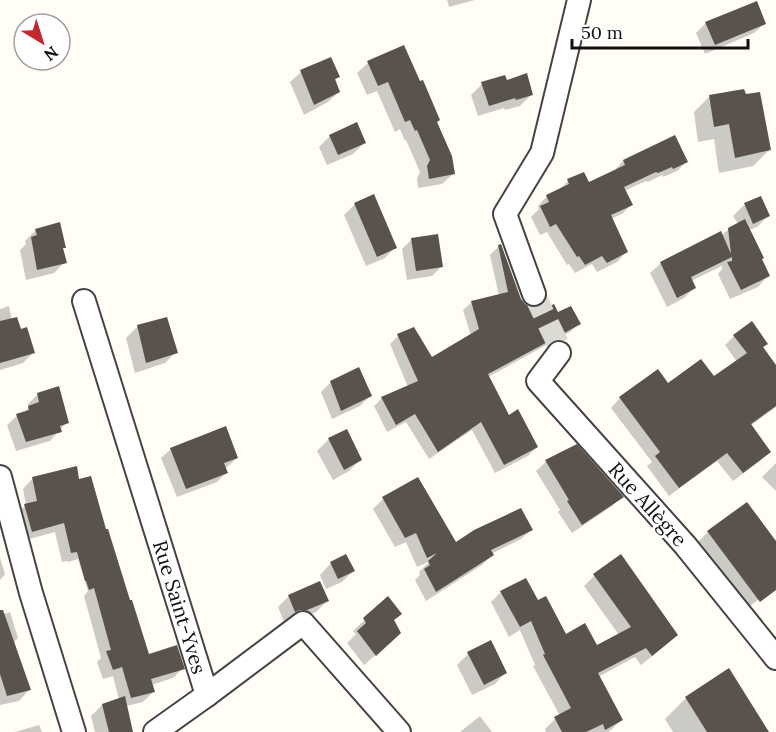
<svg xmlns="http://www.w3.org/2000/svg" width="776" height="732" viewBox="0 0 776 732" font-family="Lora,serif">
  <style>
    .shadow { fill: #0003 }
    .building { fill: #5a524d }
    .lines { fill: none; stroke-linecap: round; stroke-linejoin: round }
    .minor-tunnel { stroke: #dbdad3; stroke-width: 22; stroke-dasharray: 22 11; stroke-linecap: butt }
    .minor-casing { stroke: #444; stroke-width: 26 }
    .minor { stroke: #fff; stroke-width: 22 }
    .labels { text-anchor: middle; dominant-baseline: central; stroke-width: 6; stroke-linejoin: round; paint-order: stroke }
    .street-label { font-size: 20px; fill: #111; stroke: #fff }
  </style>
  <rect width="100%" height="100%" fill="#fffdf5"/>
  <g class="shadow">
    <polygon points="447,0 475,0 449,7"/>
    <polygon points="706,23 764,24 754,33 705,54 696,33"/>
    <polygon points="368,63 435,123 453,174 442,184 418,188 417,178 420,172 406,140 405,141 400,129 395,132 377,91 367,95 357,73"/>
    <polygon points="301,72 338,77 334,81 339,92 328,102 304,115 290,82"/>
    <polygon points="506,82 531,95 520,106 505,110 504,108 478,116 471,95 482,84"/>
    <polygon points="710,96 769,150 753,166 719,173 714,139 698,142 694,112"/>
    <polygon points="330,136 364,143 353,154 327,165 319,147"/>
    <polygon points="675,137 686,162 677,171 663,177 662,175 648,182 646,181 624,191 631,205 622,214 611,219 626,252 617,262 597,272 592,264 575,273 569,264 567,265 547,232 540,235 531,217 539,209 538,206 547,196 558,191 568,181 588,184 614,171 623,161"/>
    <polygon points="760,198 768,216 757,227 749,230 768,276 758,287 730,299 718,274 722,269 722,266 691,281 694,288 684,298 667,307 650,273 661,263 721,236 729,229 738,224 733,216 744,205"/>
    <polygon points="355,204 395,247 385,258 366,266 344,215"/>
    <polygon points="36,230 64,247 62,250 65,262 54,273 26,280 20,250 26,244 25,241"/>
    <polygon points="411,240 442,266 432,276 407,280 402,249"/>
    <polygon points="499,246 520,299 524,305 539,313 557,314 579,323 570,332 488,377 508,417 537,447 528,456 495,473 472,430 429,459 406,422 387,432 374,406 382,398 408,387 390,344 398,336 432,359 471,336 463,310 472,302 499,296 490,255"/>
    <polygon points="9,306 12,320 33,353 23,363 0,370 0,309"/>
    <polygon points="166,319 176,352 165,363 135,373 126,338 137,327"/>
    <polygon points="751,323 766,344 759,351 776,383 776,407 750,426 769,452 760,461 733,481 717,461 669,496 647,466 652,462 611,408 620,398 657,371 668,385 714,378 737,362 725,345 734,336"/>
    <polygon points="331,382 370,396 360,406 332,419 321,392"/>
    <polygon points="38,394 67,422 50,441 16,451 7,425 17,416 23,414 28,408 28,404"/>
    <polygon points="346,431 360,460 349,471 333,480 317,451 328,440"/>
    <polygon points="576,446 622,497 612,506 572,533 558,512 560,510 536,471 546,462"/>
    <polygon points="171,449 237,458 227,467 224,468 226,473 217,482 177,497 161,458"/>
    <polygon points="776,463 776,491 762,477"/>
    <polygon points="76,467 78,480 105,531 148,656 183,668 173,678 151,685 153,692 143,702 126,706 128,732 95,732 91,716 102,705 119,700 113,676 103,679 97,662 101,658 84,596 88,591 78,559 68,562 67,561 62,562 55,532 22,541 15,515 26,505 23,489 32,479"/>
    <polygon points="383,499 456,544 531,530 521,539 491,554 492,555 482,565 426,601 415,580 420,575 419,572 430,561 417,567 406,542 395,547 373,509"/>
    <polygon points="746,504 776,586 742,612 693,547 708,532"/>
    <polygon points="620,556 676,635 666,645 641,665 635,657 598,677 621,720 611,730 608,732 546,732 545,729 555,719 560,716 533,666 535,665 520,630 509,637 491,602 501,592 537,602 565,636 597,647 619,635 584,586 594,576"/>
    <polygon points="0,558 5,574 0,580"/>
    <polygon points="331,563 353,571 342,582 326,589 320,575"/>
    <polygon points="289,596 327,601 316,612 295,621 288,620 284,622 278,607"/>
    <polygon points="388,598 400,614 393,621 388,644 364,665 347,643 356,634 353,631"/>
    <polygon points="10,612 18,638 13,643 29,690 19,701 0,705 0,615"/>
    <polygon points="490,642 506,672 495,684 472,695 457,665 468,654"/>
    <polygon points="686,698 768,732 673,732 665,719"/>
    <polygon points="480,716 492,732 460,732"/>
    <polygon points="39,725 42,732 15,732"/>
  </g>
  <g class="building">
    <polygon points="757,1 766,24 715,45 705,22"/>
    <polygon points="404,45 420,81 423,80 440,120 437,122 452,156 455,174 429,179 427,166 430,160 417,130 415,131 410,120 405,122 388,82 378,86 367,61"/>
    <polygon points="331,57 340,77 335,79 340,92 314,105 300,70"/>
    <polygon points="527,73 533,95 516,100 515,98 489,106 481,82 505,75 507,80"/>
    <polygon points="744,89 746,94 760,92 771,150 735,158 729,124 714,127 709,95"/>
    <polygon points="357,122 366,143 338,155 329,135"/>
    <polygon points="675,135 688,162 673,169 672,167 658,173 656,172 624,187 633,205 611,215 628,252 607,263 602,256 585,265 579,256 577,257 556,224 550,227 540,206 549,202 546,195 569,184 567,179 584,172 589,182 625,165 623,160"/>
    <polygon points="374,194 397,248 377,257 354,203"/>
    <polygon points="761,196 770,216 753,224 744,203"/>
    <polygon points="745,219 764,258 762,259 770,276 741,290 727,262 732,261 732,257 691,277 696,288 677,298 660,262 721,231 731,254 728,228"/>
    <polygon points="60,222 66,248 63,248 67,263 37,270 31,237 37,235 35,229"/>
    <polygon points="438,234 443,267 416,271 411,238"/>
    <polygon points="501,244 521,299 525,304 531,307 537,307 540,311 554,304 558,312 571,306 581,324 488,374 509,415 518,409 538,447 504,465 481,422 438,452 415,414 396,425 381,397 418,381 397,334 414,327 432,357 479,329 471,301 508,292 498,245"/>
    <polygon points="17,317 21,329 27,327 35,353 0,363 0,321"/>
    <polygon points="167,317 178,353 146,363 137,325"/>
    <polygon points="752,321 768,344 763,347 776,365 776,406 751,424 771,452 743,473 727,453 679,488 655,456 660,452 619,397 658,369 668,383 701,359 714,376 747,353 733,335"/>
    <polygon points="359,367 372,396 341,411 330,381"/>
    <polygon points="59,386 69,423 60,426 62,432 26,442 16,414 29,410 28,406 39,402 37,393"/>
    <polygon points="226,426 238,458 224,463 228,473 186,489 170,448"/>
    <polygon points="347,429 362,460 344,470 328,438"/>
    <polygon points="577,444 624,497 582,525 567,501 569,500 545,460"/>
    <polygon points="77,466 79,479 91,476 106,529 108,529 130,600 132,600 149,654 177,645 185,669 151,679 155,692 131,698 122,667 113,670 106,651 111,650 94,588 89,590 86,581 85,581 77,552 71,553 64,523 32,532 24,504 37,501 32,477"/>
    <polygon points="418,477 456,542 474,530 521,508 533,530 491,550 494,555 436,592 424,569 430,565 428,561 437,553 427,558 416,533 405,538 382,497"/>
    <polygon points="747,502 776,541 776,590 760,602 707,531"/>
    <polygon points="346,554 355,571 338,579 330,562"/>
    <polygon points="621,554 678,635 652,656 646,648 598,673 623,720 605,730 603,724 586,732 562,732 554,717 571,708 543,655 545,654 531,621 520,627 500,591 526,578 538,600 546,596 566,634 585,623 597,645 631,627 593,574"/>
    <polygon points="320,581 329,601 307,610 300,610 295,612 288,595"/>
    <polygon points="388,596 402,614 394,620 401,633 376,656 357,631 366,623 363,618"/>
    <polygon points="0,610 3,610 31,690 7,696 0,674"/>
    <polygon points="491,640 507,673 484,685 467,652"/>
    <polygon points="729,668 769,732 707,732 685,697"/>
    <polygon points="125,696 133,732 109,732 102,704"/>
  </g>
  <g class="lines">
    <polyline class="minor-tunnel" points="534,294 559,346 559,353"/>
    <defs>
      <g id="minor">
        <polyline points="534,294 505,214 542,153 579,0"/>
        <polyline points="84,301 207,695 303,623 399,732"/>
        <polyline points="559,353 538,381 685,545 776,658"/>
        <polyline points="0,477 31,593 74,732"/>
        <polyline points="155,732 207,695"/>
      </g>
    </defs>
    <use href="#minor" class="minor-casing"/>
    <use href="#minor" class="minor"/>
  </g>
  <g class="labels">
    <g class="street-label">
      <text transform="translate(648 504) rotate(48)">Rue Allègre</text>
      <text transform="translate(180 607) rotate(73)">Rue Saint-Yves</text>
    </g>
  </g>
  <g transform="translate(42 42) rotate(142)"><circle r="28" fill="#ffffff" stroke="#a0a0a0" stroke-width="1.5"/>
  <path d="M0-4.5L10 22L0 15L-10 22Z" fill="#c4262e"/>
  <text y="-9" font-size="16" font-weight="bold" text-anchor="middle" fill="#111111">N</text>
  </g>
  <path d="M572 39v9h176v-9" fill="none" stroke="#111111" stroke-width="3"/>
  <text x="581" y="39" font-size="18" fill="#111111" stroke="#ffffff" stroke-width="4.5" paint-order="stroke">50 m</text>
</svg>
